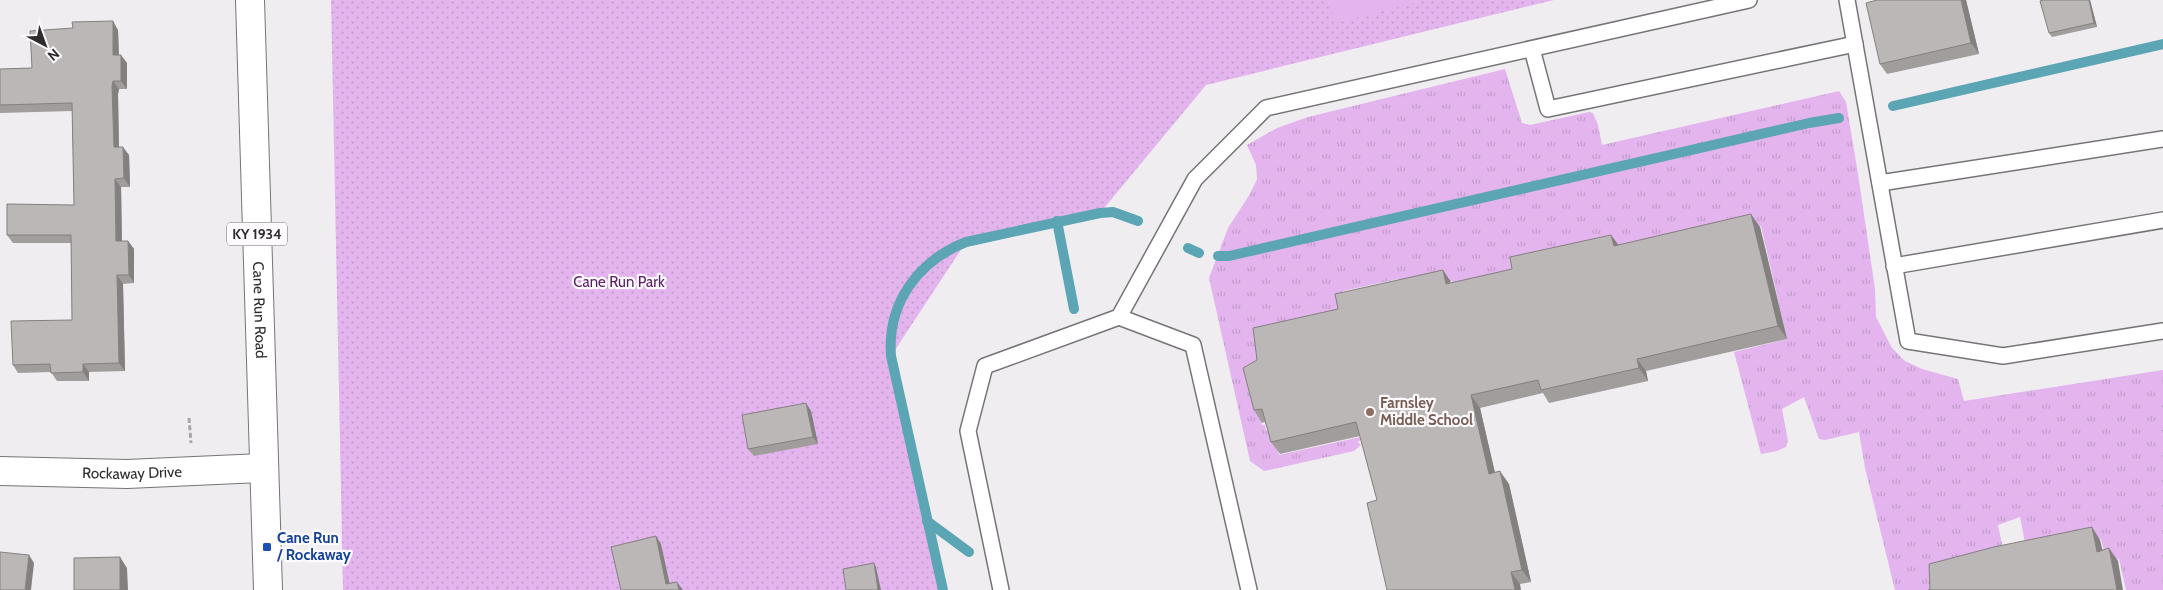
<svg xmlns="http://www.w3.org/2000/svg" width="2163" height="590" viewBox="0 0 2163 590" font-family="Cabin,sans-serif">
  <style>
    .grass { fill: url(#grass-tufts) }
    .park { fill: url(#park-dots) }
    .pitch { fill: #e3b4ee }
    .lines { fill: none; stroke-linecap: round; stroke-linejoin: round }
    .stream { stroke: #5ba5b4; stroke-width: 10 }
    .service-casing { stroke: #767477; stroke-width: 18 }
    .minor-casing { stroke: #767477; stroke-width: 30 }
    .trunk-casing { stroke: #767477; stroke-width: 30 }
    .path { stroke: #a7a6a8; stroke-width: 3; stroke-dasharray: 5 2.5; stroke-linecap: butt }
    .service { stroke: #fff; stroke-width: 15 }
    .minor { stroke: #fff; stroke-width: 28 }
    .trunk { stroke: #fff; stroke-width: 28 }
    .wall { fill: #a19d9d }
    .shaded-wall { fill: #83807f }
    .building { fill: #bbb7b6; stroke: #83807f }
    .education-dot { fill: #8d6e63; stroke: #fdfafd; stroke-width: 2 }
    .transit-dot { fill: #1a4fb4; stroke: #fdfafd; stroke-width: 2 }
    .labels { text-anchor: middle; dominant-baseline: central; stroke-width: 4.5; stroke-linejoin: round; paint-order: stroke }
    .shield { fill: #fdfafd; stroke: #6b6a6c; stroke-width: 1 }
    .shield-label { font-size: 14px; font-weight: bold; fill: #2d2c2e }
    .park-label { font-size: 15px; fill: #5b1f68; stroke: #fdfafd }
    .street-label { font-size: 15px; fill: #2d2c2e; stroke: #fdfafd }
    .education-label { font-size: 15px; font-weight: bold; fill: #785e54; stroke: #fdfafd; text-anchor: start }
    .transit-label { font-size: 15px; font-weight: bold; fill: #164399; stroke: #fdfafd; text-anchor: start }
  </style>
  <defs>
    <pattern id="grass-tufts" width="24" height="20" patternUnits="userSpaceOnUse" patternTransform="scale(1.25)"><rect width="24" height="20" fill="#e3b4ee"/><path d="M3 7l-1-3M5 7V3M7 7l1-3M15 17l-1-3M17 17v-4M19 17l1-3" fill="none" stroke="#c39bcc"/></pattern>
    <pattern id="park-dots" width="8" height="8" patternUnits="userSpaceOnUse" patternTransform="scale(1.25)"><rect width="8" height="8" fill="#e3b4ee"/><path d="M2 2h.1M6 6h.1" fill="none" stroke="#c39bcc" stroke-width="1.8" stroke-linecap="round"/></pattern>
  </defs>
  <rect width="100%" height="100%" fill="#efedf0"/>
  <polygon class="grass" points="1505,69 1522,123 1530,125 1589,112 1593,113 1598,125 1602,145 1839,91 1846,102 1858,174 1875,289 1876,317 1892,348 1905,361 1922,369 1958,379 1964,401 2163,370 2163,590 2126,590 2119,559 2107,562 2101,539 2026,548 2020,517 1998,525 2005,558 1937,590 1895,590 1865,468 1859,432 1825,440 1819,439 1804,397 1782,409 1788,441 1786,447 1777,451 1761,454 1734,352 1787,339 1761,226 1624,256 1456,296 1452,281 1401,291 1398,279 1343,291 1345,304 1259,365 1255,399 1262,425 1265,425 1266,431 1272,430 1279,455 1365,436 1358,442 1361,445 1354,451 1264,471 1250,461 1209,278 1228,228 1250,194 1257,179 1256,165 1247,145 1277,128 1308,117"/>
  <polygon class="park" points="331,0 1554,0 1206,85 1100,213 966,242 891,356 944,590 343,590"/>
  <polygon class="pitch" points="1326,0 1425,0 1337,23"/>
  <g class="lines">
    <g class="stream">
      <polyline points="1893,106 2163,44"/>
      <polyline points="1057,221 1074,309"/>
      <polyline points="1188,248 1199,253"/>
      <polyline points="1218,256 1229,256 1809,123 1839,118"/>
      <polyline points="927,521 969,552"/>
      <path d="M943,590L891,356C887,303 918,261 966,242L1100,213L1113,212L1138,221"/>
    </g>
    <defs>
      <g id="service">
        <polyline points="1847,0 1908,341 2003,356 2163,331"/>
        <polyline points="1532,49 1548,109 1855,44"/>
        <polyline points="1880,183 2163,139"/>
        <polyline points="1894,266 2163,220"/>
        <polyline points="1119,317 1193,345 1249,590"/>
        <polyline points="1001,590 968,431 985,366 1119,317 1195,179 1266,108 1749,0"/>
      </g>
      <g id="minor">
        <path id="s1" d="M0,471L127,474L264,468"/>
      </g>
      <g id="trunk">
        <path id="s2" d="M250,0L268,590"/>
      </g>
    </defs>
    <use href="#service" class="service-casing"/>
    <use href="#minor" class="minor-casing"/>
    <use href="#trunk" class="trunk-casing"/>
    <polyline class="path" points="189,418 191,443"/>
    <use href="#service" class="service"/>
    <use href="#minor" class="minor"/>
    <use href="#trunk" class="trunk"/>
  </g>
  <g class="wall">
    <polygon points="1877,0 1966,0 1979,54 1887,74 1880,64"/>
    <polygon points="2090,0 2097,27 2052,37 2049,33"/>
    <polygon points="118,30 119,55 127,63 127,89 119,89 118,94 119,147 129,155 130,187 121,187 122,241 128,241 134,249 134,283 123,284 125,371 89,372 89,381 57,381 51,372 18,373 13,365 72,320 71,243 13,243 7,235 74,205 72,111 0,113 0,69 32,68"/>
    <polygon points="1760,227 1787,339 1646,371 1648,381 1549,403 1543,393 1480,408 1495,473 1509,484 1531,582 1520,584 1377,500 1360,436 1280,454 1271,442 1265,422 1262,423 1254,410 1452,283 1512,269 1611,235 1618,245"/>
    <polygon points="811,411 818,444 754,456 748,449"/>
  </g>
  <g class="shaded-wall">
    <polygon points="1961,0 1966,0 1979,54 1971,43"/>
    <polygon points="2089,0 2090,0 2097,27 2094,23"/>
    <polygon points="113,21 118,30 119,63 113,55"/>
    <polygon points="121,55 127,63 127,89 121,81"/>
    <polygon points="113,81 119,89 118,94 119,155 114,147 112,86"/>
    <polygon points="123,147 129,155 130,187 124,178"/>
    <polygon points="115,179 121,187 122,249 116,241"/>
    <polygon points="1751,214 1760,227 1787,339 1778,326"/>
    <polygon points="1611,235 1620,247 1614,246"/>
    <polygon points="128,241 134,249 134,283 129,275"/>
    <polygon points="1443,270 1451,282 1446,284"/>
    <polygon points="117,275 123,284 125,371 119,363"/>
    <polygon points="1637,359 1646,371 1648,381 1639,368"/>
    <polygon points="83,364 89,372 89,381 83,372"/>
    <polygon points="1471,395 1480,408 1498,486 1489,474"/>
    <polygon points="806,403 811,411 818,444 813,437"/>
    <polygon points="1500,471 1509,484 1531,582 1522,570"/>
    <polygon points="2092,527 2100,540 2106,564 2097,552"/>
    <polygon points="656,536 661,544 671,590 666,584"/>
    <polygon points="2109,548 2118,561 2123,590 2117,590"/>
    <polygon points="29,555 34,563 31,590 25,590"/>
    <polygon points="120,557 127,568 128,590 120,590"/>
    <polygon points="874,563 876,567 881,590 878,590"/>
    <polygon points="1511,572 1520,584 1521,590 1515,590"/>
    <polygon points="677,582 683,590 679,590"/>
  </g>
  <g class="building">
    <polygon points="1877,0 1961,0 1971,43 1880,64 1866,3"/>
    <polygon points="2043,0 2089,0 2094,23 2049,33 2040,1"/>
    <polygon points="113,21 113,55 121,55 121,81 113,81 112,86 114,147 123,147 124,178 115,179 116,241 128,241 129,275 117,275 119,363 83,364 83,372 51,373 50,364 13,365 11,321 72,320 71,235 7,235 7,204 74,205 72,103 0,105 0,69 32,68 30,31 73,28 72,22"/>
    <polygon points="1751,214 1778,326 1637,359 1639,368 1541,390 1538,380 1471,395 1489,474 1500,471 1522,570 1511,572 1515,590 1387,590 1367,503 1377,500 1356,422 1271,442 1262,409 1254,410 1243,368 1257,360 1253,328 1338,309 1335,294 1443,270 1446,284 1512,269 1510,257 1611,235 1614,246"/>
    <polygon points="806,403 813,437 748,449 742,415"/>
    <polygon points="2092,527 2097,552 2109,548 2117,590 1928,590 1930,590 1929,564 1994,547"/>
    <polygon points="656,536 666,584 677,582 679,590 621,590 611,547"/>
    <polygon points="0,552 29,555 25,590 0,590"/>
    <polygon points="120,557 120,590 74,590 74,558"/>
    <polygon points="874,563 878,590 846,590 843,569"/>
  </g>
  <circle class="education-dot" cx="1370" cy="412" r="5"/>
  <rect class="transit-dot" x="262" y="542" width="10" height="10" rx="2.5"/>
  <g class="labels">
    <rect class="shield" x="227" y="222.5" width="60" height="23" rx="4"/>
    <g class="shield-label">
      <text x="257" y="234">KY 1934</text>
    </g>
    <g class="park-label">
      <text x="619" y="282">Cane Run Park</text>
    </g>
    <g class="street-label">
      <text stroke="none"><textPath href="#s2" startOffset="310">Cane Run Road</textPath></text>
      <text stroke="none"><textPath href="#s1" startOffset="132">Rockaway Drive</textPath></text>
    </g>
    <g class="education-label">
      <text x="1380" y="403">Farnsley<tspan x="1380" dy="17">Middle School</tspan></text>
    </g>
    <g class="transit-label">
      <text x="277" y="538">Cane Run<tspan x="277" dy="17">/ Rockaway</tspan></text>
    </g>
  </g>
  <g transform="translate(45 45) rotate(139)" stroke="#fdfafd" stroke-width="4" paint-order="stroke">
  <path d="M0-4L9 19L0 12L-9 19Z" fill="#2d2c2e"/>
  <text y="-8" font-size="14" font-weight="bold" text-anchor="middle" fill="#2d2c2e">N</text>
  </g>
</svg>
